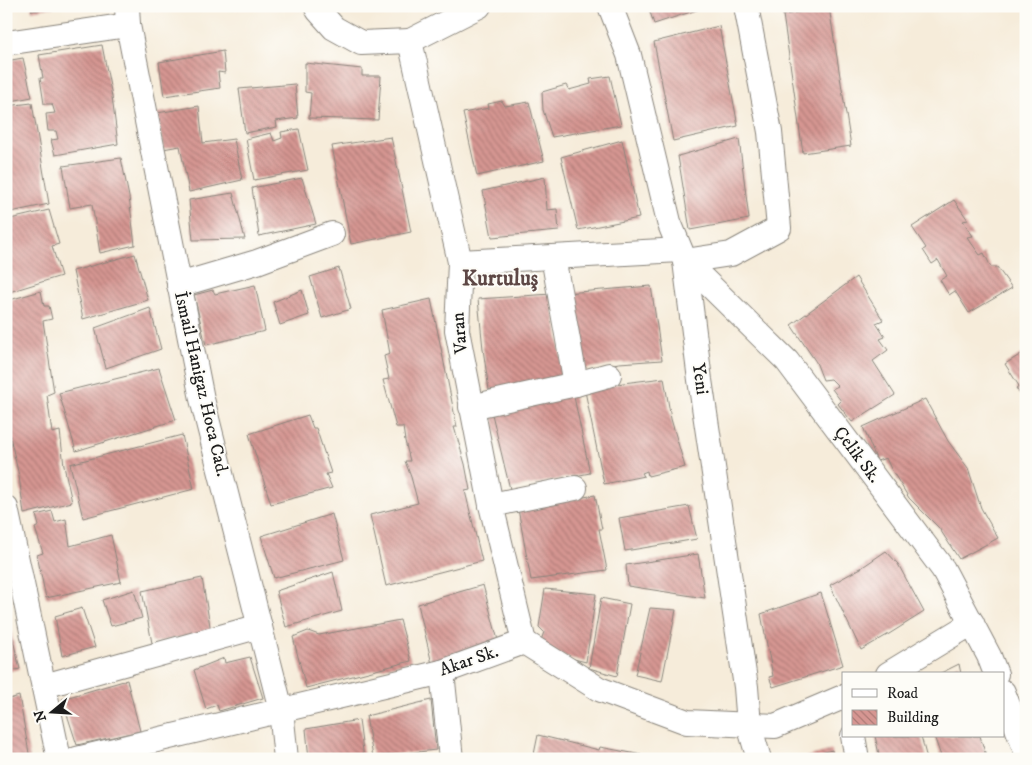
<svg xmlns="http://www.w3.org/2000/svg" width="1032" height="765" viewBox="0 0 1032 765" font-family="'IM FELL DW Pica',serif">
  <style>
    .building { fill: url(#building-back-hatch) }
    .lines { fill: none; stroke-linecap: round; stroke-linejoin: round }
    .street-casing { stroke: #89847b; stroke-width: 26 }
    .street { stroke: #fff; stroke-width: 24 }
    .labels { text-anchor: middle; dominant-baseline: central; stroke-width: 4; stroke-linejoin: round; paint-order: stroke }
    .street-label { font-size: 18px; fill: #1c1c1c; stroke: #fdfcf7 }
    .district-label { font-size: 22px; font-weight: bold; fill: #5d4745; stroke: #fdfcf7 }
  </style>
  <defs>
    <pattern id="building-back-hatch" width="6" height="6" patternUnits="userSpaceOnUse" patternTransform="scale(1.25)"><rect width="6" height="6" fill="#d69692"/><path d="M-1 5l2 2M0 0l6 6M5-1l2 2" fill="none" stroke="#ad7a76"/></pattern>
  </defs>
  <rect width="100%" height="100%" fill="#fdfcf7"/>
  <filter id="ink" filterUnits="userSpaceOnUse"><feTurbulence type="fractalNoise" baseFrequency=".02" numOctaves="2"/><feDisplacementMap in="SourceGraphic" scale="10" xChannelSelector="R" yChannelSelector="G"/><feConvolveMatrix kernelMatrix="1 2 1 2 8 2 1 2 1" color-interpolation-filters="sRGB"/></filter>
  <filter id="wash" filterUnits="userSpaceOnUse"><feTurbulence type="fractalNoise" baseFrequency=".0096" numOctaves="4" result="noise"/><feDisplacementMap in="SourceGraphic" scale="20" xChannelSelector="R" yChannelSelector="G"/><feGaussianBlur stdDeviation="1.12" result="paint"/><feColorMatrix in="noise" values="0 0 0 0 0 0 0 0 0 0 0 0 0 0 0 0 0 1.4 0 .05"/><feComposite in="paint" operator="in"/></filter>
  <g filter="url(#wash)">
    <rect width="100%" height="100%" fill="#f6ecda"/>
    <g id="blocks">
      <g class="building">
        <polygon points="31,6 54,6 54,7 32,11"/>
        <polygon points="648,6 706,6 706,7 654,24"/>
        <polygon points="829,7 851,146 803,153 783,15"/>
        <polygon points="719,26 738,126 673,141 654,42"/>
        <polygon points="102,45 112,97 118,144 55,155 51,140 58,139 56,131 48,131 46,114 55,113 52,104 44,104 40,78 43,78 39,55"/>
        <polygon points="223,51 225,73 218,72 220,88 164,96 159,62"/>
        <polygon points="23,58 32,97 6,102 6,61"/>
        <polygon points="305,63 362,69 362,76 381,76 378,120 309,118 311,93 305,92"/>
        <polygon points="610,76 621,125 552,137 543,110 542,92 566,85 569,90 591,84 590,79"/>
        <polygon points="295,84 298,118 276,121 277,127 245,133 239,89"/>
        <polygon points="502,101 505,106 529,102 544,161 477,176 463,113 489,108 488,104"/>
        <polygon points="32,103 49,204 6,213 6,106"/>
        <polygon points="199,106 203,143 234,139 242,180 189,192 180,146 163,149 157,113"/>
        <polygon points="299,129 308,170 254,180 246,139 271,133 274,141 282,138 281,132"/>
        <polygon points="391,137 411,232 351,244 332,146"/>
        <polygon points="739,139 749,219 690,230 678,156"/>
        <polygon points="622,140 639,218 578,230 561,157"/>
        <polygon points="121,158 129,197 135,245 100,253 92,204 70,208 63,166"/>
        <polygon points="545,177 547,210 557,209 559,231 492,237 483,191"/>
        <polygon points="302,178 316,224 259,236 252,188"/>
        <polygon points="233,193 245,239 193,240 189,200"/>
        <polygon points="954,200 968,220 963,221 973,236 967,237 980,255 984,253 991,267 997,267 1012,288 969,313 955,291 949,295 940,280 947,276 938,260 932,264 923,250 926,248 912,227"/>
        <polygon points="49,210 59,244 52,246 61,276 6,293 6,220"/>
        <polygon points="135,254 148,300 83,319 73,271"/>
        <polygon points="339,268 351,309 322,318 310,277"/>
        <polygon points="856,277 883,320 876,323 885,337 880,339 888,350 873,361 895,395 852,422 838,404 841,401 832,389 838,386 831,379 823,380 816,362 791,325"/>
        <polygon points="255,285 265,331 206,345 194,295 213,290 215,294"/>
        <polygon points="651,286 662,360 619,363 579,370 566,293"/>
        <polygon points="302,290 309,315 280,325 273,302"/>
        <polygon points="41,291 44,306 49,306 52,319 43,321 54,392 47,395 52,433 60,431 64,466 72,502 24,514 19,476 6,419 6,301"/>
        <polygon points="551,294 565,382 489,390 483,349 478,299"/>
        <polygon points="431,299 457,427 454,427 465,464 470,490 465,491 482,561 386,586 370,515 418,503 411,477 405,461 410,461 405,441 403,427 396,427 383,380 389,379 384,356 390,354 382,310"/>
        <polygon points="150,308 161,349 106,368 95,328"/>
        <polygon points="1026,351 1026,403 1016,388 1019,386 1005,364"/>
        <polygon points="159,368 176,420 76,451 59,393"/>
        <polygon points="664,378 671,419 685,467 648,476 647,471 642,473 644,476 604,484 585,391 623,383"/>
        <polygon points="573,392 590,473 510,489 491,410"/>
        <polygon points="925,399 948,441 968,468 981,508 998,538 959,559 939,528 909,498 891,469 886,458 877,461 863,427"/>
        <polygon points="308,415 313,428 316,428 331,473 326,474 332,488 271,504 249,434"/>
        <polygon points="182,435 194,489 83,518 70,464"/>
        <polygon points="595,495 602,529 599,529 607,570 531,580 518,509"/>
        <polygon points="689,506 697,539 625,551 619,518"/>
        <polygon points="52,511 55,522 66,519 70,546 111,535 121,582 46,598 37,555 43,553 35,528 39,526 36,515"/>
        <polygon points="332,514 344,560 274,578 261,536"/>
        <polygon points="886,551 898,564 924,612 889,634 861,650 830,585 861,568"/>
        <polygon points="698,554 705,598 628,586 626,565"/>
        <polygon points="333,572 342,611 286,627 276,591"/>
        <polygon points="202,578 211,632 152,643 142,591"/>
        <polygon points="483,585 499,644 432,664 418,604"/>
        <polygon points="545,589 596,594 586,662 558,655 540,643 544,632 539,627"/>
        <polygon points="134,590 142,618 111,626 102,600"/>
        <polygon points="821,593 843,665 773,687 769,677 773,676 761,614"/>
        <polygon points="601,598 630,604 617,676 589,668"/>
        <polygon points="82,608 95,647 62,656 55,616"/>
        <polygon points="650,608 676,610 662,681 635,675"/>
        <polygon points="6,611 20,669 6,672"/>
        <polygon points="400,620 411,661 306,688 293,637 308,631 319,635"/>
        <polygon points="250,657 263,698 219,711 217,705 206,709 194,670 224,658 225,663"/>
        <polygon points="959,664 961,674 939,674"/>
        <polygon points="127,680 140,731 77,745 62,699"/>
        <polygon points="19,696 30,759 6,759 6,700"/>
        <polygon points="431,700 436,750 373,757 366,716"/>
        <polygon points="359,720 364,759 309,759 306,729"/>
        <polygon points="538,735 599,750 600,747 658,758 658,759 533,759"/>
        <polygon points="875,736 921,736 927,759 880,759"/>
        <polygon points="934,736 980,736 987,759 942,759"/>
        <polygon points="832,750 833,759 802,759 802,758"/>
      </g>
    </g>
  </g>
  <g filter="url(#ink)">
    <use href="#blocks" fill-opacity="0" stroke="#89847b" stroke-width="1"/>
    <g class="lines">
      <defs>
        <g id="street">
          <polyline points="127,6 128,25 202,399 281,710 286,759"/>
          <polyline points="316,6 318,10 334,28 361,43 410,41 460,262 457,330 491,505 524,642"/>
          <polyline points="610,6 629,55 669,222 685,261 700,380 746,687 749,725 759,759"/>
          <polyline points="410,41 479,6"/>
          <polyline points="6,43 128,25"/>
          <polyline points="553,257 576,384 609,375"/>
          <polyline points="685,261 787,361 943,569 989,656 996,674"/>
          <polyline points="685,261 731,254 779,228 770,132 746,6"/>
          <polyline points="460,262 680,250"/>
          <polyline points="179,285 257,262 332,234"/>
          <polyline points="471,407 576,384"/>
          <polyline points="491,505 575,488"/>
          <polyline points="6,508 59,759"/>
          <polyline points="442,672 451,759"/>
          <polyline points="888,674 972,623"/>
          <polyline points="44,686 260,626"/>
          <polyline points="1003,692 1026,751"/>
          <polyline points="853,736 857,759"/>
          <polyline points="77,759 442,672 524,642 599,689 687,722 775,726 843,697"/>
        </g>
      </defs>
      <use href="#street" class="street-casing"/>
      <use href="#street" class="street"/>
    </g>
  </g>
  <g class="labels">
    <g class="street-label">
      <text transform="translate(460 333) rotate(-95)">Varan</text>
      <text transform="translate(700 379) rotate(82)">Yeni</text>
      <text transform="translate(201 384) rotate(77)">İsmail Hanigaz Hoca Cad.</text>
      <text transform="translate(857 455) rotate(53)">Çelik Sk.</text>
      <text transform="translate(469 661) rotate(-19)">Akar Sk.</text>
    </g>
    <g class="district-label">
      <text x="500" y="278">Kurtuluş</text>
    </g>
  </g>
  <rect width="1032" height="765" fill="none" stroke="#fdfcf7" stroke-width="25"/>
  <rect x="842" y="672" width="162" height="65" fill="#fdfcf7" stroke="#a3a29f"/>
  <rect x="852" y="689" width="25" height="8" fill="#ffffff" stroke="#a3a29f"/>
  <text x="887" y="698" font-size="15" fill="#1c1c1c">Road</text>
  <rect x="852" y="710" width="25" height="15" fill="url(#building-back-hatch)" stroke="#a3a29f"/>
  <text x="887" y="722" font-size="15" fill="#1c1c1c">Building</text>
  <g transform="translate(52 712) rotate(252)" stroke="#fdfcf7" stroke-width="4" paint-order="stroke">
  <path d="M0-4L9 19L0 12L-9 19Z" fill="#1c1c1c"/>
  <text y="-8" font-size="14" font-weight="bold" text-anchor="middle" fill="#1c1c1c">N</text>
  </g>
</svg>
